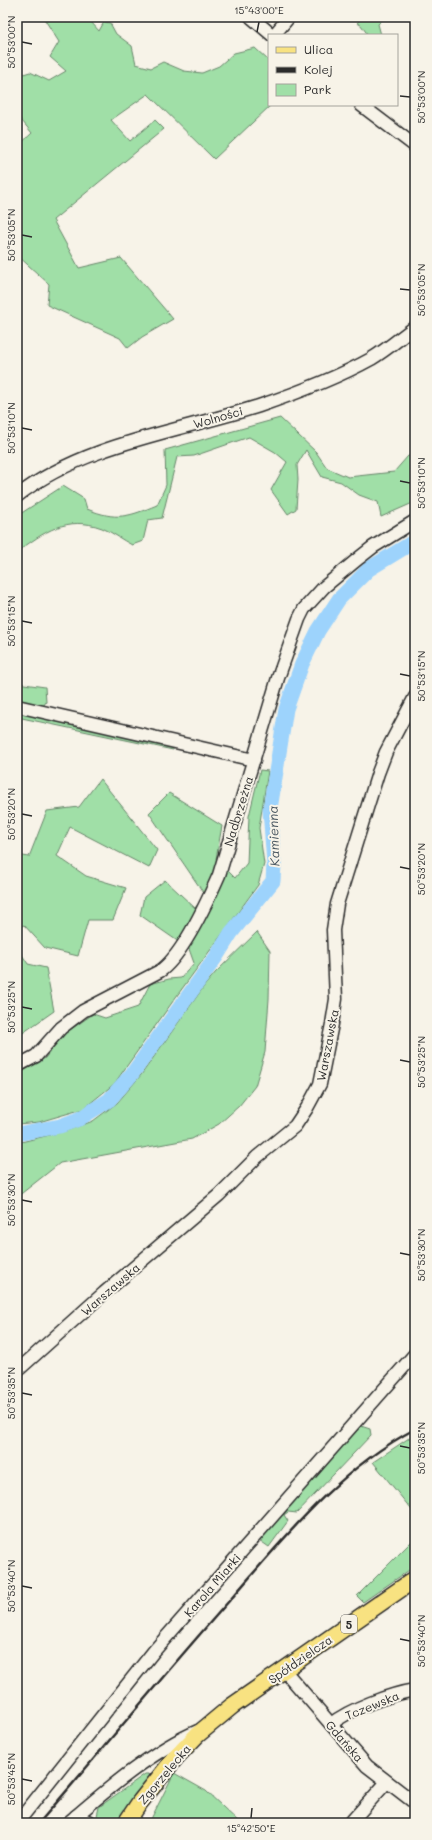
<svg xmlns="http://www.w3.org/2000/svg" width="432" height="1840" viewBox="0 0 432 1840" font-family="Mali,sans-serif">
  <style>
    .green { fill: #a0dfa7; stroke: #668569 }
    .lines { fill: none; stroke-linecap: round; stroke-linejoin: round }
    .river { stroke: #9dd3fc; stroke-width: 15 }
    .minor-casing { stroke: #2b2b2b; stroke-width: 15 }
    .major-casing { stroke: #2b2b2b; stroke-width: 19 }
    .minor { stroke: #f7f3e8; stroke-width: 12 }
    .major { stroke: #f8e281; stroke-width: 16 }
    .rail { stroke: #2b2b2b; stroke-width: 2.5 }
    .ticks { fill: none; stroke: #2b2b2b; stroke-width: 1.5 }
    .labels { text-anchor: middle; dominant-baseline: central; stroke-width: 4; stroke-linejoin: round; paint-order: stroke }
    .shield { fill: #f7f3e8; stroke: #686764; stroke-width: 1 }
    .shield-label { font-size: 11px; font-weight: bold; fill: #2b2b2b }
    .street-label { font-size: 12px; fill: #2b2b2b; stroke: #f7f3e8 }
    .water-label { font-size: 13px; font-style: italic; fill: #48555f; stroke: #f7f3e8 }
    .neatline { fill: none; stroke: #2b2b2b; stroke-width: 1.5 }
    .ticks-label { font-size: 10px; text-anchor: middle; fill: #2b2b2b }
  </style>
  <rect width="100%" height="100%" fill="#f7f3e8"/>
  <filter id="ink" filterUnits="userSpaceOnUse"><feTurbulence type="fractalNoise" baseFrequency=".025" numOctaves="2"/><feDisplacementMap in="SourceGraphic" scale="8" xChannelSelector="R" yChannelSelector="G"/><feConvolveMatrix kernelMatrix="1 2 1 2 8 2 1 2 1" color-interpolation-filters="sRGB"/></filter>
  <g filter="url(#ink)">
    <g class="green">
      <polygon points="43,17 94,17 92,23 99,31 104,22 110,23 116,34 132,46 136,64 151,68 163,62 184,71 202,73 219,66 234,53 255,48 269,61 269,105 271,105 214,159 148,94 111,120 130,141 155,120 164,129 53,220 79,268 121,258 173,319 142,337 128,348 120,338 47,305 49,284 17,255 17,147 32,133 17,115 17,76 30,72 49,81 66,71 50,57 59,42"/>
      <polygon points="362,17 385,17 378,24 381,35 368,35 361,25 357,23"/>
      <path d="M280,418L316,452L327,468L348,477L394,472L408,456L415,455V502L381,517L378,502L359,495L341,482L322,477L306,450L297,465L298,480L296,509L288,514L271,490L287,462L275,452L249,437L194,456L177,457L162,518L148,520L143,541L132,545C122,540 112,532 102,528C67,515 44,532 17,552V516L63,486L84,499L87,509C117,521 128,517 157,505L166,485L165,450Z"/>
      <polygon points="17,683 45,687 46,702 37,715 174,747 173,750 17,717"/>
      <polygon points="260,770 268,771 259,828 264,864 258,885 176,997 114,1084 83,1109 39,1122 17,1124 17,1098 22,1092 17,1075 45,1058 64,1034 93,1014 105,1018 138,1007 150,984 169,979 181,978 194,963 189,949 140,915 144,897 165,880 195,908 205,895 149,813 169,793 222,826 216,859 235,878 247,863 249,816"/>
      <polygon points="100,779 157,850 149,868 70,827 57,856 86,876 126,888 113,920 88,920 78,956 45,948 24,925 17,928 17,855 29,857 47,811 79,807"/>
      <polygon points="257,932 270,951 269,999 265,1052 255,1086 239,1106 219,1124 192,1139 60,1163 17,1197 17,1143 66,1131 93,1121 117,1103 141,1075 205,985 216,972"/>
      <polygon points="17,947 28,964 46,968 54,1011 17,1037"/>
      <polygon points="361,1426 370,1429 371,1435 297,1513 288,1512 284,1515 288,1521 269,1547 259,1540 300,1493"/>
      <polygon points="415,1434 415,1514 373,1462"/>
      <polygon points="415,1538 415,1566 363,1602 357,1596"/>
      <polygon points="174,1773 206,1791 240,1823 149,1823"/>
      <polygon points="145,1774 149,1774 150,1777 117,1823 100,1823 97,1816 99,1807"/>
    </g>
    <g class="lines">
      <polyline class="river" points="17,1134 60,1126 79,1119 109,1100 132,1074 216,957 231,933 273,881 274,864 270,809 286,709 302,664 318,631 339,599 369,569 415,541"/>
      <defs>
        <g id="minor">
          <polyline points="251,17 272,35"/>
          <polyline points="274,35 289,17"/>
          <polyline points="361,105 415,146"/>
          <path d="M17,496C85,443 178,432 259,406C297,393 335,379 371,359C386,350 400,338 415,327"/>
          <polyline points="17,706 254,760"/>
          <path d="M17,1066L36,1056L61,1028L83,1011L160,971C182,956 208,900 219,875L278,678L299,619L304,609L324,587L359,558L373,547L415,521"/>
          <polyline points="17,1371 104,1293 219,1195 257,1157 295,1126 307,1108 320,1084 332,1024 336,999 333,930 337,904 378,773 386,752 415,697"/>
          <polyline points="284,1670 367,1766 415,1803"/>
          <path d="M331,1724C350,1709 390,1694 415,1690"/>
          <polyline points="76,1816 92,1823"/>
          <polyline points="17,1823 154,1651 415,1354"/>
          <path d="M68,1823C105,1791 153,1750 198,1731"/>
          <polyline points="350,1823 386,1783"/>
        </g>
        <polyline id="major" points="126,1823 140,1802 175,1758 197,1735 232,1706 415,1579"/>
      </defs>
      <use href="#minor" class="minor-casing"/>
      <use href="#major" class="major-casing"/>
      <use href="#minor" class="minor"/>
      <use href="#major" class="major"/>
      <path class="rail" d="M39,1823C103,1749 165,1673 230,1600C285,1537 339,1469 415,1429"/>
    </g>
  </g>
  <path class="ticks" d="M257,32L259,22M22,42L32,44M400,96L410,97M22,235L32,237M400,289L410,290M22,428L32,430M400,481L410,483M22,621L32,623M400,674L410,676M22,814L32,816M400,867L410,869M22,1007L32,1009M400,1060L410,1062M22,1200L32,1202M400,1253L410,1255M22,1393L32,1395M400,1446L410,1448M22,1586L32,1588M400,1639L410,1641M22,1779L32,1781M251,1818L252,1808"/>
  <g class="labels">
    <rect class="shield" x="341" y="1615" width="16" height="18" rx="3"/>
    <g class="shield-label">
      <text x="349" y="1624">5</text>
    </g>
    <g class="street-label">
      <text transform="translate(218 417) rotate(-16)">Wolności</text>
      <text transform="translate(238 811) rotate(-73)">Nadbrzeżna</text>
      <text transform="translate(327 1045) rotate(-79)">Warszawska</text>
      <text transform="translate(110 1289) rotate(-41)">Warszawska</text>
      <text transform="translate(212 1585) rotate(-49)">Karola Miarki</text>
      <text transform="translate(300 1659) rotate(-35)">Spółdzielcza</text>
      <text transform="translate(372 1705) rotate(-22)">Tczewska</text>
      <text transform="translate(345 1741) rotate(49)">Gdańska</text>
      <text transform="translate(164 1774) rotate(-50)">Zgorzelecka</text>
    </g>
    <g class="water-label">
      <text transform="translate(273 836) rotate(-92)">Kamienna</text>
    </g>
  </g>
  <rect width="432" height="1840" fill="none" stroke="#f7f3e8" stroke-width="44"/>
  <rect x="268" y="34" width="130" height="72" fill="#f7f3e8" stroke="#a5a39c"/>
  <rect x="276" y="47" width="20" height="6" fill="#f8e281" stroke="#a5a39c"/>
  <text x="304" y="54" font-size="12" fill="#2b2b2b">Ulica</text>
  <rect x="276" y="67" width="20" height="6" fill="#2b2b2b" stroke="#a5a39c"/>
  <text x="304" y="74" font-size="12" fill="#2b2b2b">Kolej</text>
  <rect x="276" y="84" width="20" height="12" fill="#a0dfa7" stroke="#a5a39c"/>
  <text x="304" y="94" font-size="12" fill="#2b2b2b">Park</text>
  <rect x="22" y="22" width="388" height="1796" class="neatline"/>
  <g class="ticks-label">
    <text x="259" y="14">15°43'00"E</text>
    <text transform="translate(11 42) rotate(-90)" y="4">50°53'00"N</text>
    <text transform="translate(421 97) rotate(-90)" y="4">50°53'00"N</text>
    <text transform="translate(11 235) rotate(-90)" y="4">50°53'05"N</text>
    <text transform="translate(421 290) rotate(-90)" y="4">50°53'05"N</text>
    <text transform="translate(11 428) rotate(-90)" y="4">50°53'10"N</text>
    <text transform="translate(421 483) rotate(-90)" y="4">50°53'10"N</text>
    <text transform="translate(11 621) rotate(-90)" y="4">50°53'15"N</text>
    <text transform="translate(421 676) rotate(-90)" y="4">50°53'15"N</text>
    <text transform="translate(11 814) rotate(-90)" y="4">50°53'20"N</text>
    <text transform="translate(421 869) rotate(-90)" y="4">50°53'20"N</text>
    <text transform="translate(11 1007) rotate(-90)" y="4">50°53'25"N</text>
    <text transform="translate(421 1062) rotate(-90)" y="4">50°53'25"N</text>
    <text transform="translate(11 1200) rotate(-90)" y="4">50°53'30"N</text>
    <text transform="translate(421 1255) rotate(-90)" y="4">50°53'30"N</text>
    <text transform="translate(11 1393) rotate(-90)" y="4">50°53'35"N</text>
    <text transform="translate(421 1448) rotate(-90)" y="4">50°53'35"N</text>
    <text transform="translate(11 1586) rotate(-90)" y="4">50°53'40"N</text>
    <text transform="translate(421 1641) rotate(-90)" y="4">50°53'40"N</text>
    <text transform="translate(11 1779) rotate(-90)" y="4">50°53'45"N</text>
    <text x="251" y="1832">15°42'50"E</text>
  </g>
</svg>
